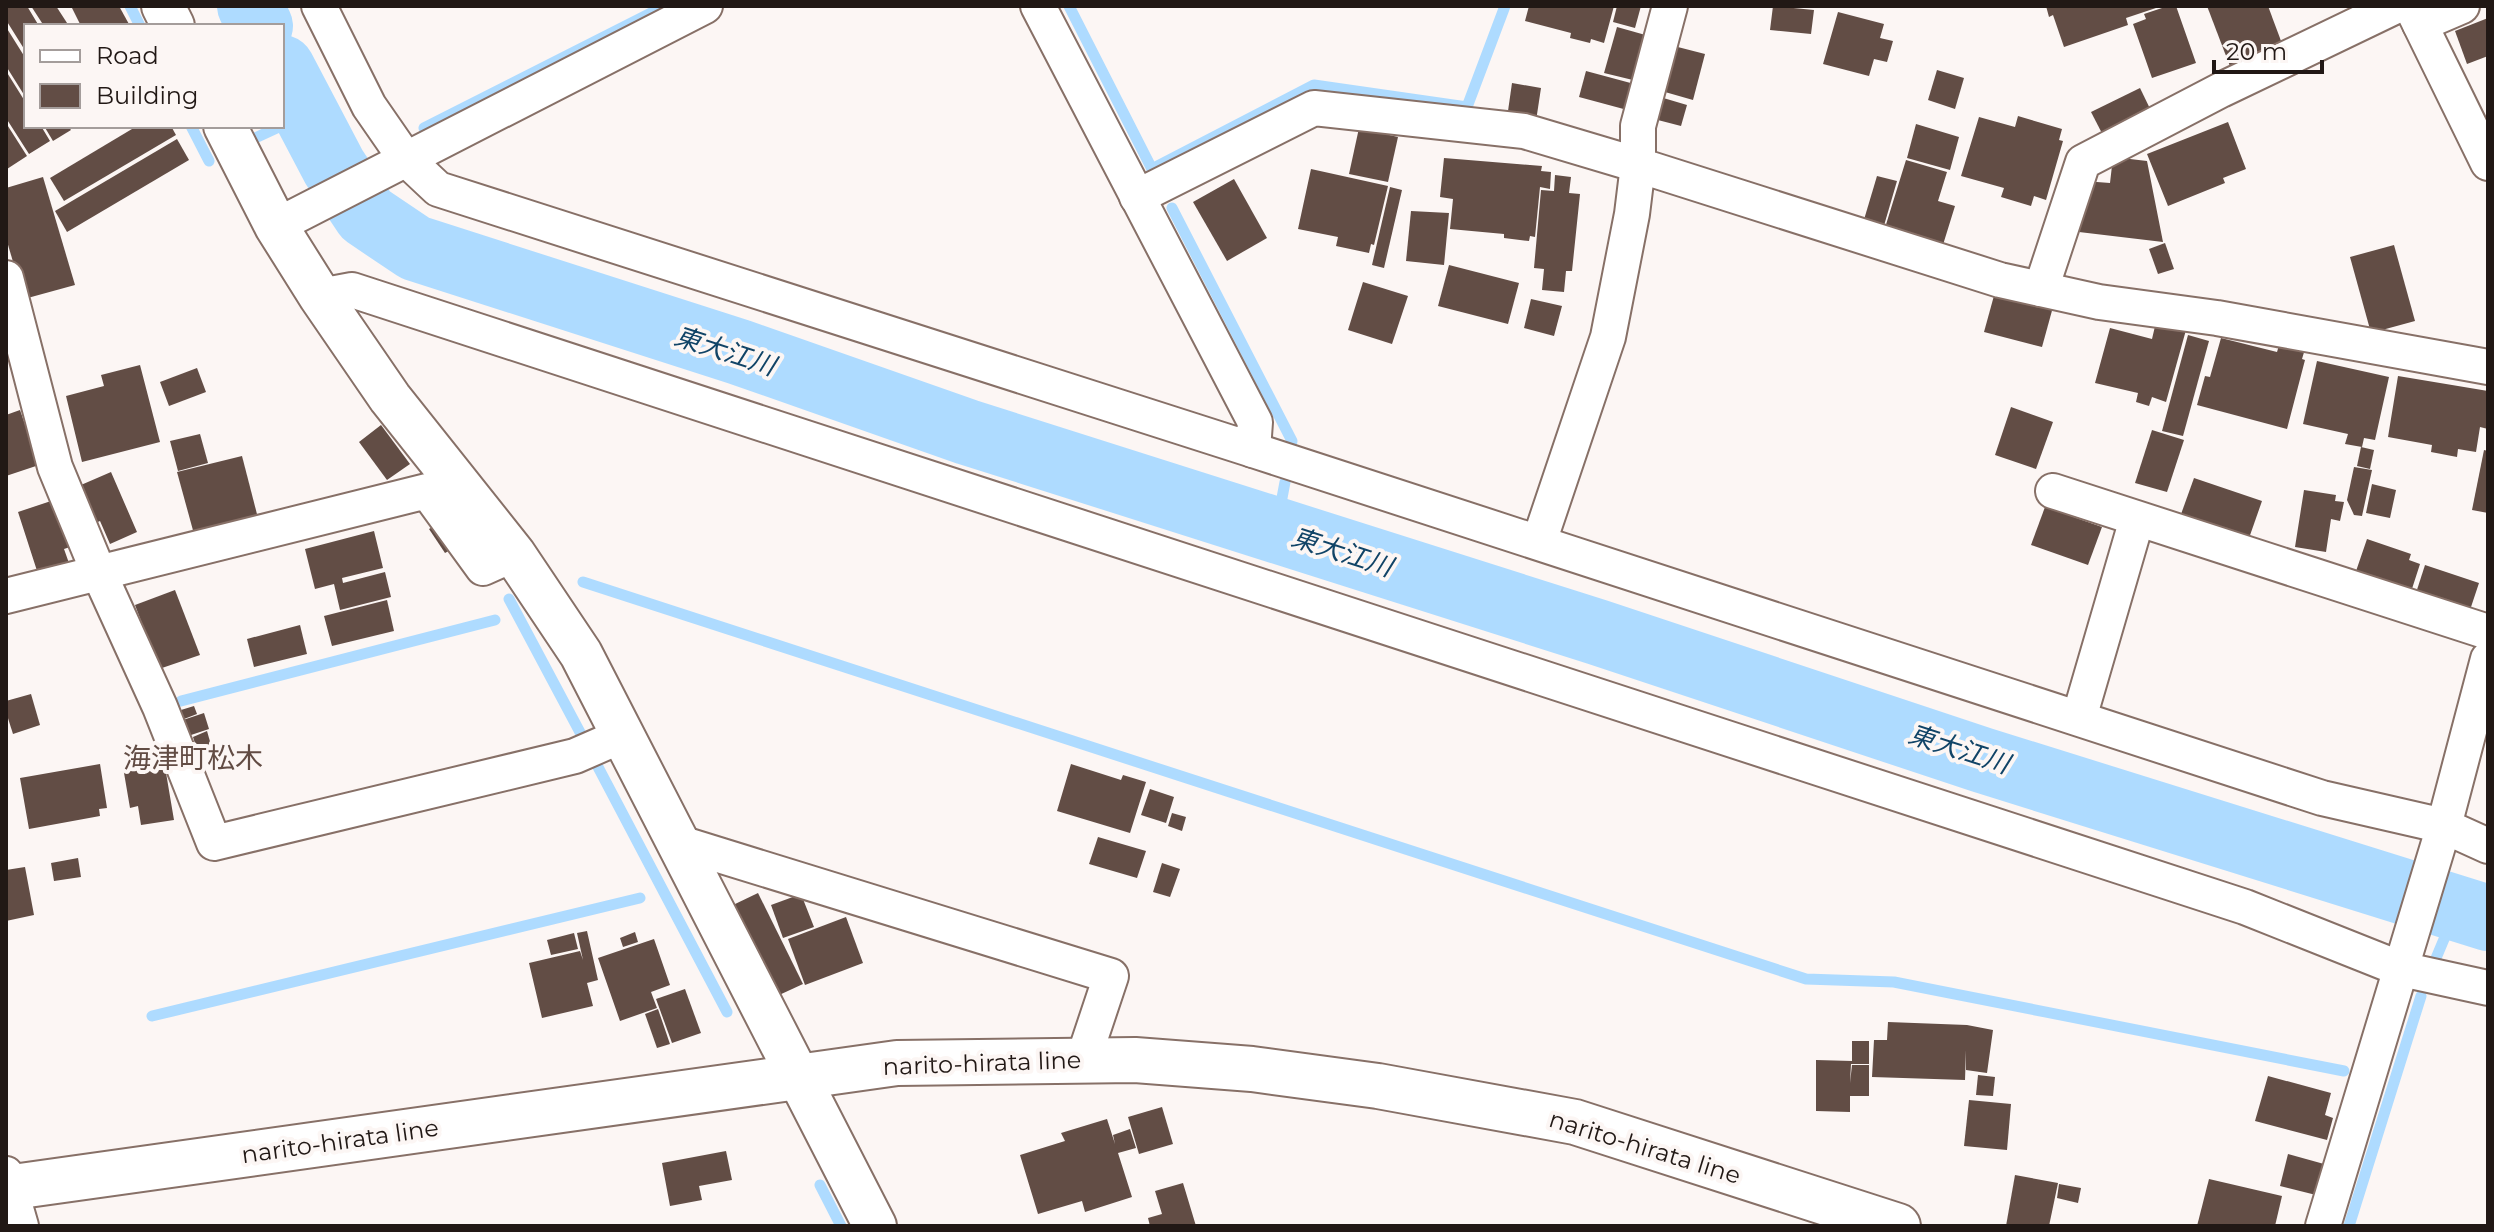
<svg xmlns="http://www.w3.org/2000/svg" width="2494" height="1232" viewBox="0 0 2494 1232" font-family="Montserrat,'Noto Sans JP',sans-serif">
  <style>
    .lines { fill: none; stroke-linecap: round; stroke-linejoin: round }
    .stream { stroke: #aedbff; stroke-width: 11 }
    .river { stroke: #aedbff; stroke-width: 66 }
    .building { fill: #624d45 }
    .minor-casing { stroke: #877067; stroke-width: 38 }
    .tertiary-casing { stroke: #877067; stroke-width: 46 }
    .secondary-casing { stroke: #877067; stroke-width: 48 }
    .minor { stroke: #fff; stroke-width: 34 }
    .tertiary { stroke: #fff; stroke-width: 42 }
    .secondary { stroke: #fff; stroke-width: 44 }
    .labels { text-anchor: middle; dominant-baseline: central; stroke-width: 8; stroke-linejoin: round; paint-order: stroke }
    .street-label { font-size: 24px; fill: #211815; stroke: #fcf6f4 }
    .water-label { font-size: 26px; font-style: italic; fill: #114467; stroke: #fcf6f4 }
    .quarter-label { font-size: 28px; fill: #624c44; stroke: #fcf6f4 }
  </style>
  <rect width="100%" height="100%" fill="#fcf6f4"/>
  <g class="lines">
    <g class="stream">
      <polyline points="130,6 140,26"/>
      <polyline points="1069,6 1154,173"/>
      <polyline points="282,125 306,114"/>
      <polyline points="191,126 209,161"/>
      <polyline points="424,128 665,6"/>
      <polyline points="255,138 281,126"/>
      <polyline points="1152,169 1314,85 1467,107 1505,6"/>
      <polyline points="1172,208 1292,441 1290,451"/>
      <polyline points="1276,530 1285,482"/>
      <polyline points="583,582 1806,979 1894,982 2344,1071"/>
      <polyline points="509,599 582,736"/>
      <polyline points="181,701 495,620"/>
      <polyline points="598,767 727,1012"/>
      <polyline points="2434,963 2457,908"/>
      <polyline points="152,1016 640,898"/>
      <polyline points="820,1185 841,1226"/>
      <polyline points="2349,1226 2421,996"/>
    </g>
    <g class="river">
      <polyline points="250,6 260,26"/>
      <polyline points="282,68 334,167 366,215 415,248 739,352 967,432 1597,632 1982,760 2488,918"/>
    </g>
  </g>
  <g class="building">
    <polygon points="6,6 27,6 39,26 26,26 26,52 6,20"/>
    <polygon points="31,6 56,6 69,26 44,26"/>
    <polygon points="71,6 119,6 130,26 81,26"/>
    <polygon points="1529,6 1614,6 1604,43 1591,39 1590,43 1570,38 1571,33 1525,21"/>
    <polygon points="1617,6 1641,6 1635,28 1613,22"/>
    <polygon points="1773,6 1814,10 1811,34 1770,30"/>
    <polygon points="2046,6 2159,6 2159,7 2126,18 2128,25 2064,47 2053,15 2049,17"/>
    <polygon points="2168,6 2176,6 2196,63 2152,78 2133,24 2146,19 2144,14"/>
    <polygon points="2207,6 2268,6 2284,49 2231,69"/>
    <polygon points="1838,12 1884,24 1880,38 1893,41 1887,62 1874,59 1869,76 1823,64"/>
    <polygon points="2488,18 2488,56 2467,64 2455,31"/>
    <polygon points="6,27 26,59 26,98 6,66"/>
    <polygon points="1617,27 1649,36 1637,81 1604,73"/>
    <polygon points="1670,45 1705,54 1693,100 1658,90"/>
    <polygon points="1937,70 1964,78 1955,109 1928,100"/>
    <polygon points="6,71 26,103 26,126 41,126 50,141 29,154 6,118"/>
    <polygon points="1586,71 1638,85 1631,111 1579,97"/>
    <polygon points="1512,83 1541,88 1536,121 1507,118"/>
    <polygon points="2140,88 2155,119 2107,143 2091,112"/>
    <polygon points="1660,97 1687,105 1681,126 1654,119"/>
    <polygon points="2018,116 2062,129 2059,140 2063,141 2046,200 2034,196 2031,206 2001,197 2004,188 1961,176 1979,117 2015,127"/>
    <polygon points="2228,122 2246,169 2223,178 2225,183 2168,206 2147,154"/>
    <polygon points="6,123 27,156 7,169 6,167"/>
    <polygon points="1916,124 1959,137 1950,170 1907,158"/>
    <polygon points="44,126 68,126 71,130 53,141"/>
    <polygon points="137,126 171,126 176,135 64,201 50,178"/>
    <polygon points="1359,128 1398,137 1388,182 1349,174"/>
    <polygon points="177,139 189,160 67,232 55,211"/>
    <polygon points="2113,157 2147,161 2163,242 2079,232 2084,181 2110,183"/>
    <polygon points="1444,158 1542,166 1541,171 1551,172 1550,189 1540,187 1535,237 1530,236 1529,241 1504,238 1504,234 1450,229 1453,199 1440,197"/>
    <polygon points="1906,160 1947,172 1938,201 1955,206 1942,248 1884,231"/>
    <polygon points="1311,169 1388,186 1374,245 1371,244 1369,253 1336,246 1338,237 1298,229"/>
    <polygon points="1555,175 1571,177 1569,193 1580,194 1572,271 1566,271 1564,292 1542,290 1544,269 1534,268 1541,190 1554,191"/>
    <polygon points="1877,176 1897,181 1883,229 1863,223"/>
    <polygon points="43,177 75,285 24,299 6,238 6,188"/>
    <polygon points="1234,179 1267,238 1227,261 1193,202"/>
    <polygon points="1390,187 1402,190 1384,268 1372,265"/>
    <polygon points="1411,211 1449,213 1444,265 1406,261"/>
    <polygon points="2165,243 2174,269 2158,274 2149,249"/>
    <polygon points="2394,245 2415,321 2371,333 2350,257"/>
    <polygon points="1449,265 1519,283 1508,324 1438,306"/>
    <polygon points="1363,282 1408,296 1392,344 1348,330"/>
    <polygon points="1995,292 2053,307 2042,347 1984,332"/>
    <polygon points="1531,299 1562,306 1554,336 1524,328"/>
    <polygon points="2156,322 2186,330 2166,402 2152,397 2149,406 2136,402 2138,393 2095,383 2110,328 2152,339"/>
    <polygon points="2188,335 2209,341 2183,436 2162,431"/>
    <polygon points="2221,338 2277,352 2280,342 2305,349 2302,359 2305,360 2287,429 2197,405 2205,376 2210,377"/>
    <polygon points="2317,361 2389,377 2375,440 2364,438 2362,447 2345,444 2348,434 2303,424"/>
    <polygon points="140,365 160,442 82,462 66,396 104,386 101,375"/>
    <polygon points="197,368 206,392 169,406 160,382"/>
    <polygon points="2398,376 2488,391 2488,429 2480,427 2476,452 2458,449 2457,457 2431,452 2432,445 2388,437"/>
    <polygon points="2011,407 2053,422 2036,469 1995,455"/>
    <polygon points="20,410 39,465 6,476 6,415"/>
    <polygon points="381,425 410,464 387,480 359,442"/>
    <polygon points="2152,430 2184,440 2167,492 2135,483"/>
    <polygon points="200,434 208,463 178,471 170,441"/>
    <polygon points="2361,447 2374,450 2370,469 2357,466"/>
    <polygon points="2484,450 2488,451 2488,513 2472,510"/>
    <polygon points="242,456 258,518 194,534 177,472"/>
    <polygon points="2354,467 2372,470 2362,516 2354,515 2347,500"/>
    <polygon points="111,472 137,532 110,544 100,521 91,525 74,488"/>
    <polygon points="2194,478 2262,501 2248,541 2180,517"/>
    <polygon points="2372,484 2396,490 2390,518 2366,513"/>
    <polygon points="2304,490 2336,495 2335,501 2344,502 2340,521 2331,519 2326,552 2295,547"/>
    <polygon points="54,500 70,547 64,549 70,566 39,577 18,512"/>
    <polygon points="2045,507 2102,527 2088,565 2031,545"/>
    <polygon points="440,523 454,548 445,553 429,529"/>
    <polygon points="374,531 383,568 342,578 343,583 385,572 391,597 340,610 334,584 315,589 305,549"/>
    <polygon points="2367,539 2411,554 2409,560 2420,564 2410,595 2354,577"/>
    <polygon points="2425,565 2479,583 2469,613 2415,596"/>
    <polygon points="175,590 200,655 159,669 135,605"/>
    <polygon points="387,600 394,631 332,646 324,616"/>
    <polygon points="300,625 307,654 254,667 247,639"/>
    <polygon points="31,694 40,725 13,734 6,712 6,701"/>
    <polygon points="194,706 197,714 184,719 181,710"/>
    <polygon points="204,713 209,729 185,737 180,721"/>
    <polygon points="207,731 211,745 197,750 193,737"/>
    <polygon points="163,755 174,820 141,825 138,806 130,808 123,767 131,766 130,761"/>
    <polygon points="100,764 107,808 99,809 100,816 29,829 20,778"/>
    <polygon points="1071,764 1121,780 1123,775 1146,782 1130,833 1057,811"/>
    <polygon points="1150,789 1174,797 1166,823 1141,815"/>
    <polygon points="1172,813 1186,817 1182,831 1168,826"/>
    <polygon points="1098,837 1146,851 1137,878 1089,864"/>
    <polygon points="78,858 81,877 54,881 51,863"/>
    <polygon points="1162,863 1180,869 1170,897 1153,892"/>
    <polygon points="25,867 34,915 6,921 6,870"/>
    <polygon points="758,893 803,984 777,996 733,905"/>
    <polygon points="801,894 814,927 783,938 771,905"/>
    <polygon points="846,917 863,963 805,985 788,939"/>
    <polygon points="587,931 598,980 587,983 593,1006 542,1018 529,963 580,951 583,960 577,933"/>
    <polygon points="635,932 638,942 623,947 620,938"/>
    <polygon points="574,933 578,949 551,955 547,940"/>
    <polygon points="654,939 670,985 651,992 657,1008 620,1021 598,958"/>
    <polygon points="685,989 701,1033 672,1043 656,999"/>
    <polygon points="658,1009 670,1044 657,1048 645,1014"/>
    <polygon points="1888,1022 1967,1025 1993,1030 1987,1073 1966,1070 1966,1050 1965,1080 1872,1077 1874,1040 1887,1040"/>
    <polygon points="1852,1041 1869,1041 1869,1064 1851,1064 1850,1083 1852,1065 1869,1065 1869,1096 1850,1096 1850,1112 1816,1111 1816,1060 1852,1061"/>
    <polygon points="1978,1075 1995,1077 1993,1096 1976,1095"/>
    <polygon points="2268,1076 2331,1093 2325,1115 2333,1118 2327,1140 2255,1121"/>
    <polygon points="1969,1100 2011,1104 2007,1150 1964,1146"/>
    <polygon points="1162,1107 1173,1144 1139,1154 1128,1117"/>
    <polygon points="1107,1119 1115,1144 1113,1135 1130,1129 1136,1148 1118,1153 1132,1197 1085,1212 1082,1201 1038,1214 1020,1155 1065,1141 1061,1133"/>
    <polygon points="726,1151 732,1180 699,1186 702,1200 670,1206 662,1163"/>
    <polygon points="2288,1154 2324,1164 2316,1195 2280,1186"/>
    <polygon points="2015,1175 2058,1183 2049,1226 2006,1226"/>
    <polygon points="2209,1179 2282,1196 2275,1226 2197,1226"/>
    <polygon points="1183,1183 1196,1226 1150,1226 1148,1218 1162,1214 1155,1191"/>
    <polygon points="2059,1184 2081,1188 2078,1203 2057,1198"/>
  </g>
  <g class="lines">
    <defs>
      <g id="minor">
        <polyline points="319,6 369,106 405,158 438,189 1253,450 1255,422 1038,6"/>
        <polyline points="1670,6 1638,126 1638,165 2000,280 2099,302 2217,318 2488,367"/>
        <polyline points="2411,6 2488,163"/>
        <polyline points="2420,24 2462,6"/>
        <polyline points="1137,197 1314,108 1524,131 1638,165 1632,214 1608,337 1539,542"/>
        <polyline points="276,226 705,6"/>
        <polyline points="6,278 55,467 98,571 160,707 214,843 575,756 623,735"/>
        <polyline points="2041,289 2083,162 2221,90 2396,6"/>
        <polyline points="320,296 352,290 2245,907 2401,969 2488,988"/>
        <polyline points="1253,450 2322,798 2444,826 2488,846"/>
        <polyline points="2053,491 2488,632"/>
        <polyline points="6,596 427,491 483,568 514,554"/>
        <polyline points="2079,718 2137,519"/>
        <polyline points="680,843 1111,976 1083,1060"/>
        <polyline points="6,1174 21,1226"/>
        <polyline points="2323,1226 2444,826 2488,659"/>
      </g>
      <g id="tertiary">
        <polyline points="163,6 173,26"/>
        <polyline points="225,126 276,226 320,296 390,398 514,554 581,654 875,1226"/>
      </g>
      <polyline id="secondary" points="6,1188 897,1063 1135,1060 1252,1069 1378,1086 1575,1122 1898,1226"/>
    </defs>
    <use href="#minor" class="minor-casing"/>
    <use href="#tertiary" class="tertiary-casing"/>
    <use href="#secondary" class="secondary-casing"/>
    <use href="#minor" class="minor"/>
    <use href="#tertiary" class="tertiary"/>
    <use href="#secondary" class="secondary"/>
  </g>
  <g class="labels">
    <g class="street-label">
      <text transform="translate(982 1063) rotate(-2)">narito-hirata line</text>
      <text transform="translate(340 1141) rotate(-8)">narito-hirata line</text>
      <text transform="translate(1645 1147) rotate(17)">narito-hirata line</text>
    </g>
    <g class="water-label">
      <text transform="translate(725 351) rotate(18)">東大江川</text>
      <text transform="translate(1342 552) rotate(18)">東大江川</text>
      <text transform="translate(1959 749) rotate(18)">東大江川</text>
    </g>
    <g class="quarter-label">
      <text x="193" y="758">海津町松木</text>
    </g>
  </g>
  <rect width="2494" height="1232" fill="none" stroke="#211815" stroke-width="16"/>
  <rect x="24" y="24" width="260" height="104" fill="#fcf6f4" stroke="#a49d9b" stroke-width="2"/>
  <rect x="40" y="50" width="40" height="12" fill="#ffffff" stroke="#a49d9b" stroke-width="2"/>
  <text x="96" y="64" font-size="24" fill="#211815">Road</text>
  <rect x="40" y="84" width="40" height="24" fill="#624d45" stroke="#a49d9b" stroke-width="2"/>
  <text x="96" y="104" font-size="24" fill="#211815">Building</text>
  <path d="M2214 60v12h108v-12" fill="none" stroke="#211815" stroke-width="4"/>
  <text x="2226" y="60" font-size="24" fill="#211815" stroke="#fcf6f4" stroke-width="6" paint-order="stroke">20 m</text>
</svg>
